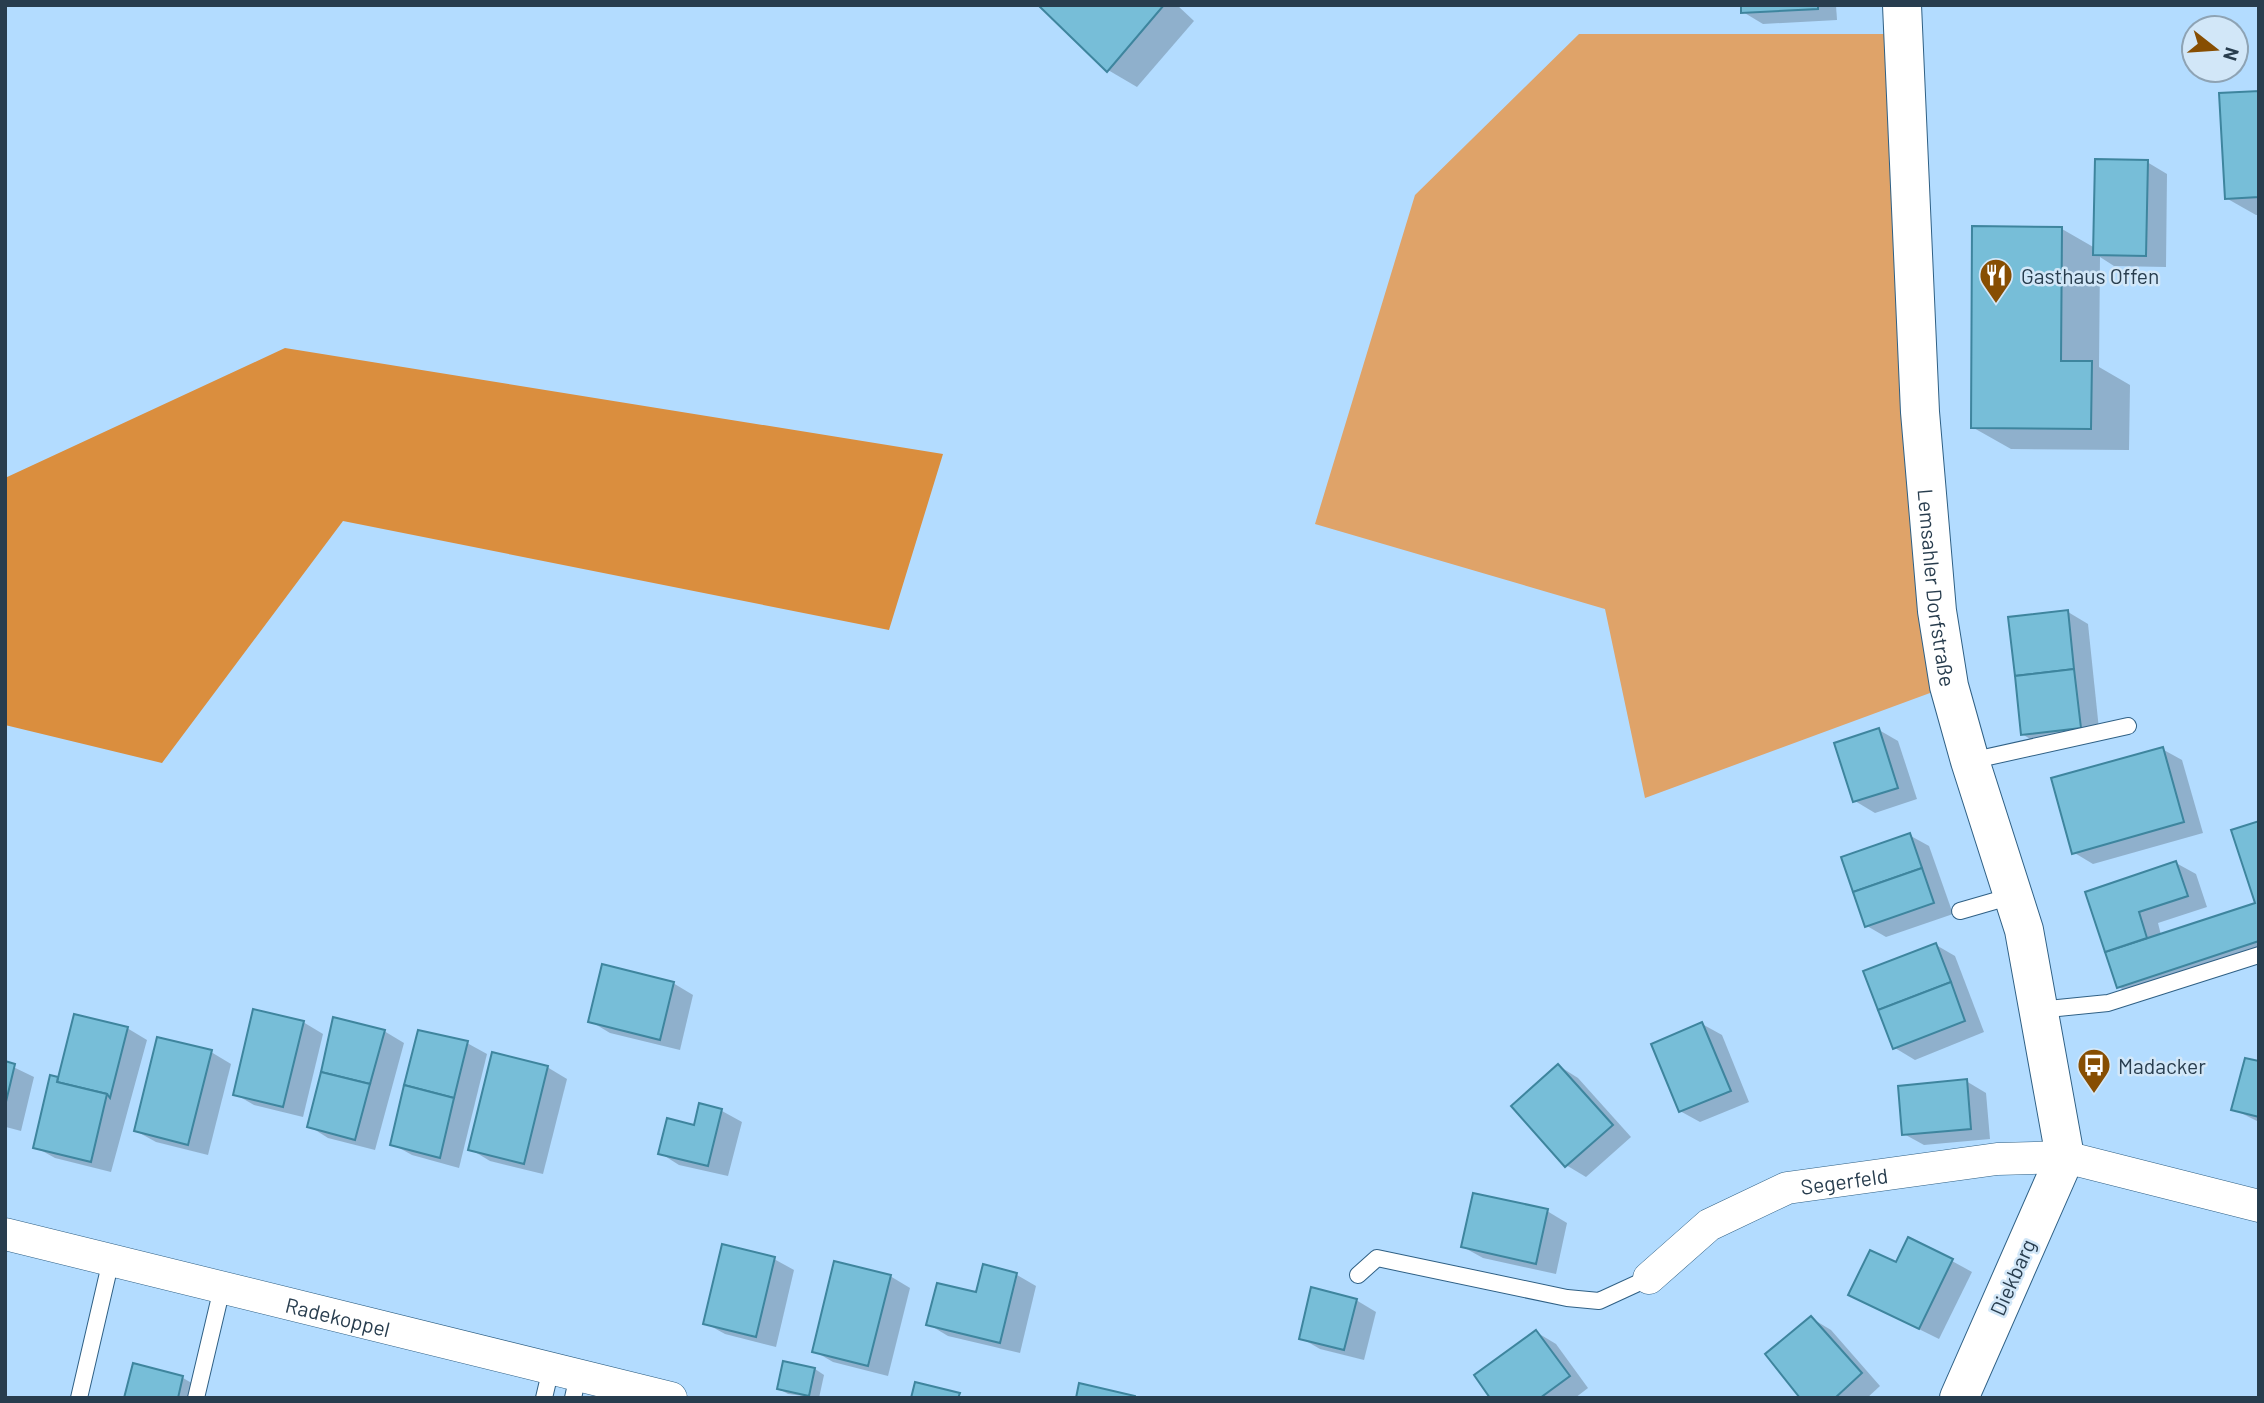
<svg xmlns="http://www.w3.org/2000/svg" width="2264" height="1403" viewBox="0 0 2264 1403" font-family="Barlow,sans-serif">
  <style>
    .green { fill: #dfa369 }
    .forest { fill: #da8e3e }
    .shadow { fill: #0003 }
    .building { fill: #77bed8; stroke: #3e859e; stroke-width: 2 }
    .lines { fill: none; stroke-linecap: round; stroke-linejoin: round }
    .lane-casing { stroke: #2f6085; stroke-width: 18 }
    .street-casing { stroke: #2f6085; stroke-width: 33 }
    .secondary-casing { stroke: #2f6085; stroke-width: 40 }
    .lane { stroke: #fff; stroke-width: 16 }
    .street { stroke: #fff; stroke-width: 32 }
    .secondary { stroke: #fff; stroke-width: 38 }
    .labels { text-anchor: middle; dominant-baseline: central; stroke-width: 5; stroke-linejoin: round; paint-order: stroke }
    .poi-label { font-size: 21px; fill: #283d4e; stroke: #d2e7f8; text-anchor: start }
    .street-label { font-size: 21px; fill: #283d4e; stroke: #d2e7f8 }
  </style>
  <rect width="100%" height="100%" fill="#b3dcff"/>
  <polygon class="green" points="1579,34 1903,34 1949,686 1645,798 1605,609 1315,524 1415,195"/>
  <polygon class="forest" points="285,348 943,454 889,630 343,521 162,763 5,725 5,478"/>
  <g class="shadow">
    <polygon points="1041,5 1177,5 1194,21 1137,87 1108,70"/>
    <polygon points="1742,5 1836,5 1837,20 1763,24 1743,12"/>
    <polygon points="2259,92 2259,215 2256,215 2226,198"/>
    <polygon points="2147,162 2167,174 2166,267 2114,266 2100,257 2099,367 2130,385 2129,450 2011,449 1972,427 2062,229 2095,248"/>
    <polygon points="2068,612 2088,624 2100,739 2042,746 2022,734"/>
    <polygon points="1879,730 1898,741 1917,799 1875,813 1855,801"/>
    <polygon points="2162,749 2182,760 2203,833 2093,864 2073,852"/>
    <polygon points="2259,822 2259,959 2138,999 2119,987 2087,893 2176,863 2196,874 2207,907 2158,923 2161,935 2257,904"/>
    <polygon points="1909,835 1929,846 1953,914 1886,937 1867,926"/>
    <polygon points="1936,945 1955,956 1984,1032 1915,1060 1895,1048"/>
    <polygon points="673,983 693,995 680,1050 610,1033 590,1021"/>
    <polygon points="303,1022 323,1034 303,1117 254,1105 235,1094"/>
    <polygon points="1702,1024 1722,1035 1749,1102 1700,1122 1680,1111"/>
    <polygon points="127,1028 147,1040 111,1172 55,1158 35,1147 52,1077 59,1079"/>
    <polygon points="384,1031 404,1043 375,1150 328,1138 309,1126"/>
    <polygon points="467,1043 487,1054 459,1168 412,1155 392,1144"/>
    <polygon points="211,1052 231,1064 208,1155 156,1142 136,1131"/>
    <polygon points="5,1063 34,1077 21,1131 6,1127 5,1131"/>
    <polygon points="2259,1063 2259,1122 2233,1109"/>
    <polygon points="1559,1066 1578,1078 1631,1137 1586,1177 1566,1165"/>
    <polygon points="547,1067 567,1079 543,1174 490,1161 470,1149"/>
    <polygon points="1966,1081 1986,1093 1990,1139 1924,1145 1904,1134"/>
    <polygon points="700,1105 722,1111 742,1122 728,1176 679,1165 660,1153 695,1127"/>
    <polygon points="1547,1211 1567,1223 1556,1274 1483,1258 1463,1247"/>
    <polygon points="774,1259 794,1270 776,1347 725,1334 705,1323"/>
    <polygon points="1952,1261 1972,1272 1939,1339 1850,1295 1897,1265"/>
    <polygon points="1017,1275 1036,1286 1020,1353 948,1336 928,1324"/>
    <polygon points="890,1276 910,1288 888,1376 833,1362 814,1351"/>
    <polygon points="1356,1300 1376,1312 1364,1360 1320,1349 1301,1338"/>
    <polygon points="1811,1318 1831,1330 1880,1386 1867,1398 1803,1398"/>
    <polygon points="1536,1332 1556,1344 1588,1388 1575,1398 1492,1398"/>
    <polygon points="134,1365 183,1378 202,1389 200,1398 126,1398"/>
    <polygon points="815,1369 824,1375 819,1398 788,1394 779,1389"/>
  </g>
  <g class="building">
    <polygon points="1038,5 1164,5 1107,72"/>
    <polygon points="1741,5 1818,5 1818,9 1741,13"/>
    <polygon points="2259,91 2259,197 2225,199 2219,93"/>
    <polygon points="2095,159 2148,160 2146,256 2093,255"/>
    <polygon points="1972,226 2062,227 2061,361 2092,361 2091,429 1971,428"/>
    <polygon points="2068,610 2074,669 2015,676 2008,617"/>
    <polygon points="2074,669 2081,728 2021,735 2015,676"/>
    <polygon points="1879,728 1898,788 1853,802 1834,743"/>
    <polygon points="2163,747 2184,822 2072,854 2051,778"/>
    <polygon points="2259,821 2259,941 2117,988 2105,952 2255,903 2231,830"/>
    <polygon points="1910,833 1922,868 1853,892 1841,857"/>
    <polygon points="2176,861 2188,896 2139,912 2147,938 2105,952 2085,892"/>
    <polygon points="1922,868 1934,903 1865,927 1853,892"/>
    <polygon points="1936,943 1951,982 1878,1010 1863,971"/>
    <polygon points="602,964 674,982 660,1040 588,1022"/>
    <polygon points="1951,982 1965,1021 1893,1049 1878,1010"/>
    <polygon points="253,1009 304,1021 283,1107 233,1095"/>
    <polygon points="74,1014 128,1027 110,1098 107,1094 57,1082"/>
    <polygon points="333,1017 385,1030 370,1084 321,1072"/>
    <polygon points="1702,1022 1731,1091 1679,1112 1651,1044"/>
    <polygon points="418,1030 468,1041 454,1098 404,1085"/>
    <polygon points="157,1037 212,1050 188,1145 134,1131"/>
    <polygon points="492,1052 548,1066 524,1164 468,1150"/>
    <polygon points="2245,1058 2259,1061 2259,1117 2231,1110"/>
    <polygon points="5,1061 15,1064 5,1106"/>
    <polygon points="1558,1064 1613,1125 1565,1167 1511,1106"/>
    <polygon points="321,1072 370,1084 355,1140 307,1127"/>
    <polygon points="50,1075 58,1077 57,1082 107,1094 91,1162 33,1148"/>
    <polygon points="1967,1079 1971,1129 1902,1135 1898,1086"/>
    <polygon points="404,1085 454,1098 440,1158 390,1145"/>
    <polygon points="699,1103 722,1109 708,1166 658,1154 667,1118 694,1125"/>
    <polygon points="1473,1193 1548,1209 1536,1264 1461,1247"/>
    <polygon points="1908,1237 1953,1259 1919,1329 1848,1295 1870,1250 1896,1262"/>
    <polygon points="722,1244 775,1257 756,1337 703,1324"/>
    <polygon points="834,1261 891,1275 868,1366 812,1352"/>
    <polygon points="983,1264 1017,1273 1000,1343 926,1325 937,1283 976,1292"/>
    <polygon points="1311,1287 1357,1299 1344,1350 1299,1339"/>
    <polygon points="1811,1316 1862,1373 1835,1398 1800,1398 1765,1354"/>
    <polygon points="1536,1330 1570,1376 1540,1398 1490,1398 1474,1375"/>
    <polygon points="783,1361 815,1368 809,1396 777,1389"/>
    <polygon points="133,1363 183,1376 178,1398 124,1398"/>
    <polygon points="915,1382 960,1393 958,1398 911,1398"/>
    <polygon points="1079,1383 1135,1396 1135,1398 1076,1398"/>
  </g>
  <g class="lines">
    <defs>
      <g id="lane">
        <polyline points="1970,761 2128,726"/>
        <polyline points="1960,911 2012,896"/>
        <polyline points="2038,1010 2108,1003 2259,955"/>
        <polyline points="1358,1275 1377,1258 1567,1298 1599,1301 1649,1278"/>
        <polyline points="79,1398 111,1260"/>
        <polyline points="196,1398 222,1288"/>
        <polyline points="544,1398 551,1368"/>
        <polyline points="573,1398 578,1375"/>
      </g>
      <g id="street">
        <path id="s1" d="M5,1234L671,1398"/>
        <path id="s2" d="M1649,1278L1709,1225L1787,1188L1997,1159L2065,1157L2259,1206"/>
      </g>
      <g id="secondary">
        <path id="s3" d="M1902,5L1920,412L1937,611L1949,686L1970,761L2024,930L2065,1157L1959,1398"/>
      </g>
    </defs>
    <use href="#lane" class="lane-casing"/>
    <use href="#street" class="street-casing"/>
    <use href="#secondary" class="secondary-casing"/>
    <use href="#lane" class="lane"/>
    <use href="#street" class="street"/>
    <use href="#secondary" class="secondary"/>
  </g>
  <defs>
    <symbol id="restaurant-pin" viewBox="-11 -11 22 30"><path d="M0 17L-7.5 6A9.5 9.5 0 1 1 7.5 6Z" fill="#874e02" stroke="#d2e7f8"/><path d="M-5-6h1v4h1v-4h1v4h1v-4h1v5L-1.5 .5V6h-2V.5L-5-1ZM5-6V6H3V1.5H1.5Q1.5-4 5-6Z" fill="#fff"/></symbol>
    <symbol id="bus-pin" viewBox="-11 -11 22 30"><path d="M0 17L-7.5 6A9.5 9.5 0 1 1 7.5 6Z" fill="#874e02" stroke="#d2e7f8"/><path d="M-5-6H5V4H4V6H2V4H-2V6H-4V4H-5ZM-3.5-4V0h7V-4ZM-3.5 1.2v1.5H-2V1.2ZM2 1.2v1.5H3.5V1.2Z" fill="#fff"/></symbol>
  </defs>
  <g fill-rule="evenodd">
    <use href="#restaurant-pin" x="1977" y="256" width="38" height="52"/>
    <use href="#bus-pin" x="2075" y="1046" width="38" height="52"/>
  </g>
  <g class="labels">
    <g class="poi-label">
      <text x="2021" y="275">Gasthaus Offen</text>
      <text x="2118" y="1065">Madacker</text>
    </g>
    <g class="street-label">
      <text stroke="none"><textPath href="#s3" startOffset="584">Lemsahler Dorfstraße</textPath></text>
      <text stroke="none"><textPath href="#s2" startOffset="224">Segerfeld</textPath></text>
      <text transform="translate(2012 1277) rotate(-66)">Diekbarg</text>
      <text stroke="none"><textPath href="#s1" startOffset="343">Radekoppel</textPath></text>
    </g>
  </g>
  <rect width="2264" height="1403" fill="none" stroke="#283d4e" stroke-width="14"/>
  <g transform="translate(2215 49) rotate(107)"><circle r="33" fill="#d2e7f8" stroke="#8ea3b4" stroke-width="2"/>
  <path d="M0-5L12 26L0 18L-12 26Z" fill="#874e02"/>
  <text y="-10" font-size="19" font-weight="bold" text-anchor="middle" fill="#283d4e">N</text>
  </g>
</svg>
